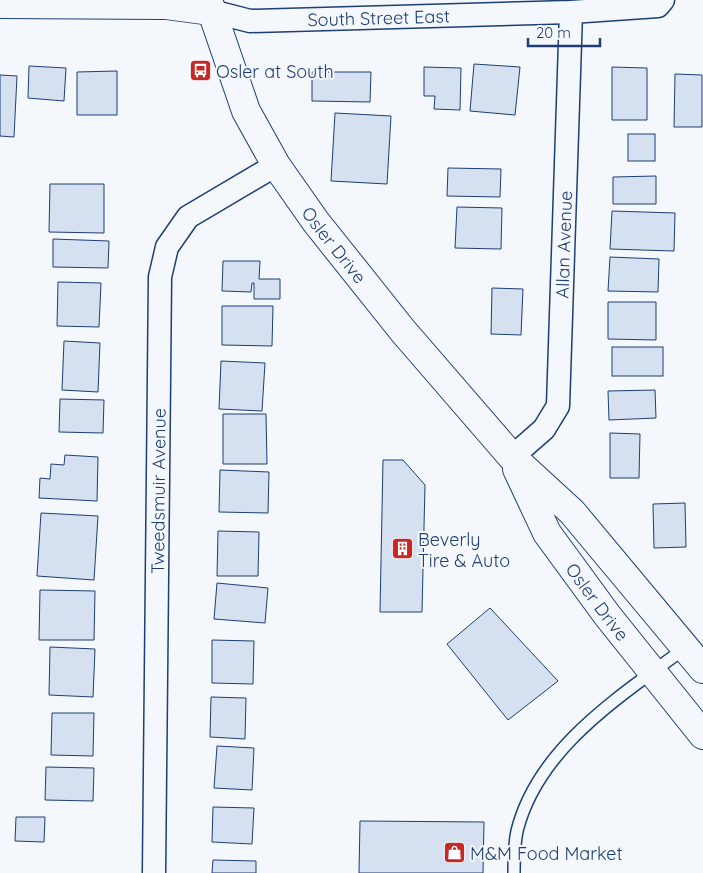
<svg xmlns="http://www.w3.org/2000/svg" width="703" height="873" viewBox="0 0 703 873" font-family="Quicksand,sans-serif">
  <style>
    .building { fill: #d5e0f0; stroke: #1d3f73 }
    .lines { fill: none; stroke-linecap: round; stroke-linejoin: round }
    .service-casing { stroke: #1d3f73; stroke-width: 14 }
    .minor-casing { stroke: #1d3f73; stroke-width: 25 }
    .tertiary-casing { stroke: #1d3f73; stroke-width: 30 }
    .secondary-casing { stroke: #1d3f73; stroke-width: 30 }
    .service { stroke: #f4f7fb; stroke-width: 11 }
    .minor { stroke: #f4f7fb; stroke-width: 22 }
    .tertiary { stroke: #f4f7fb; stroke-width: 28 }
    .secondary { stroke: #f4f7fb; stroke-width: 28 }
    .labels { text-anchor: middle; dominant-baseline: central; stroke-width: 4; stroke-linejoin: round; paint-order: stroke }
    .street-label { font-size: 18px; fill: #1d3f73; stroke: #f4f7fb }
    .poi-label { font-size: 18px; fill: #1d3f73; stroke: #f4f7fb; text-anchor: start }
  </style>
  <rect width="100%" height="100%" fill="#f4f7fb"/>
  <g class="building">
    <polygon points="474,64 520,67 515,115 470,111"/>
    <polygon points="29,66 66,68 64,101 28,98"/>
    <polygon points="424,67 461,68 460,110 434,109 435,96 424,96"/>
    <polygon points="612,67 647,68 647,120 612,120"/>
    <polygon points="117,71 117,115 77,115 77,72"/>
    <polygon points="312,72 371,72 370,102 312,101"/>
    <polygon points="675,74 702,75 702,127 674,127"/>
    <polygon points="0,75 17,76 14,137 0,136"/>
    <polygon points="335,113 391,116 387,184 331,181"/>
    <rect x="628" y="134" width="27" height="27"/>
    <polygon points="448,168 501,169 500,197 447,196"/>
    <polygon points="656,176 656,204 613,204 613,177"/>
    <polygon points="50,184 104,184 104,233 49,232"/>
    <polygon points="457,207 502,208 501,249 455,248"/>
    <polygon points="612,211 675,213 674,251 610,249"/>
    <polygon points="53,239 109,241 108,268 53,267"/>
    <polygon points="610,257 659,259 658,292 608,291"/>
    <polygon points="223,261 260,261 259,279 280,279 280,299 254,299 254,283 252,283 251,292 222,291"/>
    <polygon points="58,282 101,283 99,327 57,326"/>
    <polygon points="492,288 523,289 521,335 491,334"/>
    <polygon points="608,302 656,302 656,340 608,339"/>
    <polygon points="222,306 273,306 272,346 222,345"/>
    <polygon points="64,341 100,343 98,392 62,390"/>
    <rect x="612" y="347" width="51" height="29"/>
    <polygon points="221,361 265,363 262,411 219,409"/>
    <polygon points="655,390 656,418 609,420 608,391"/>
    <polygon points="60,399 104,400 103,433 59,432"/>
    <polygon points="223,414 266,414 267,464 223,464"/>
    <polygon points="610,433 640,434 639,478 610,478"/>
    <polygon points="65,455 98,457 97,501 39,498 40,478 50,479 51,464 64,465"/>
    <polygon points="383,460 403,460 425,485 422,612 380,612"/>
    <polygon points="220,470 269,472 268,513 219,512"/>
    <polygon points="685,503 686,547 654,548 653,504"/>
    <polygon points="41,513 98,516 94,580 37,576"/>
    <polygon points="218,531 259,532 258,576 217,576"/>
    <polygon points="217,583 268,588 265,623 214,619"/>
    <polygon points="40,590 95,591 94,640 39,640"/>
    <polygon points="490,608 558,681 508,720 447,644"/>
    <polygon points="212,640 254,641 253,684 212,683"/>
    <polygon points="50,647 95,649 93,697 49,695"/>
    <polygon points="211,697 246,698 245,739 210,737"/>
    <polygon points="52,713 94,713 93,756 51,755"/>
    <polygon points="217,746 254,748 252,790 214,788"/>
    <polygon points="46,767 94,768 93,801 45,800"/>
    <polygon points="213,807 254,808 252,844 212,842"/>
    <polygon points="16,817 45,817 44,842 15,841"/>
    <polygon points="360,821 484,822 483,873 359,873"/>
    <polygon points="213,860 256,861 256,873 212,873"/>
  </g>
  <g class="lines">
    <defs>
      <path id="service" d="M514,873C514,859 514,845 517,831C538,747 621,696 685,648"/>
      <g id="minor">
        <path id="s1" d="M211,11L250,21L571,12L658,6L663,0"/>
        <path id="s2" d="M512,457L544,429L558,406L571,12"/>
        <path id="s3" d="M154,873L160,277L167,247L188,217L276,165"/>
      </g>
      <polyline id="tertiary" points="0,4 166,5 211,11"/>
      <g id="secondary">
        <path id="s4" d="M208,0L246,111L276,165L316,222L403,331L512,457L572,512L703,669"/>
        <path id="s5" d="M517,469L547,533L607,615L703,735"/>
      </g>
    </defs>
    <use href="#service" class="service-casing"/>
    <use href="#minor" class="minor-casing"/>
    <use href="#tertiary" class="tertiary-casing"/>
    <use href="#secondary" class="secondary-casing"/>
    <use href="#service" class="service"/>
    <use href="#minor" class="minor"/>
    <use href="#tertiary" class="tertiary"/>
    <use href="#secondary" class="secondary"/>
  </g>
  <defs>
    <symbol id="bus-square" viewBox="-11 -11 22 22"><rect x="-9" y="-9" width="18" height="18" rx="4" fill="#c62828" stroke="#f4f7fb"/><path d="M-5-6H5V4H4V6H2V4H-2V6H-4V4H-5ZM-3.5-4V0h7V-4ZM-3.5 1.2v1.5H-2V1.2ZM2 1.2v1.5H3.5V1.2Z" fill="#fff"/></symbol>
    <symbol id="building-square" viewBox="-11 -11 22 22"><rect x="-9" y="-9" width="18" height="18" rx="4" fill="#c62828" stroke="#f4f7fb"/><path d="M-4-6H4V6H1V3H-1V6H-4ZM-2.5-4.3h1.7v1.8h-1.7ZM.8-4.3h1.7v1.8H.8ZM-2.5-1h1.7V.8h-1.7ZM.8-1h1.7V.8H.8Z" fill="#fff"/></symbol>
    <symbol id="shop-square" viewBox="-11 -11 22 22"><rect x="-9" y="-9" width="18" height="18" rx="4" fill="#c62828" stroke="#f4f7fb"/><path d="M-5-2.5h2.3a2.7 3.5 0 0 1 5.4 0H5L5.5 6h-11ZM-1.5-2.5h3a1.5 2.3 0 0 0-3 0Z" fill="#fff"/></symbol>
  </defs>
  <g fill-rule="evenodd">
    <use href="#bus-square" x="188" y="58" width="25" height="25"/>
    <use href="#building-square" x="390" y="536" width="25" height="25"/>
    <use href="#shop-square" x="442" y="840" width="25" height="25"/>
  </g>
  <g class="labels">
    <g class="street-label">
      <text stroke="none"><textPath href="#s1" startOffset="169">South Street East</textPath></text>
      <text stroke="none"><textPath href="#s4" startOffset="278">Osler Drive</textPath></text>
      <text stroke="none"><textPath href="#s2" startOffset="231">Allan Avenue</textPath></text>
      <text stroke="none"><textPath href="#s3" startOffset="382">Tweedsmuir Avenue</textPath></text>
      <text stroke="none"><textPath href="#s5" startOffset="156">Osler Drive</textPath></text>
    </g>
    <g class="poi-label">
      <text x="216" y="71">Osler at South</text>
      <text x="418" y="539">Beverly<tspan x="418" dy="21">Tire &amp; Auto</tspan></text>
      <text x="470" y="853">M&amp;M Food Market</text>
    </g>
  </g>
  <path d="M528 38v8h72v-8" fill="none" stroke="#1d3f73" stroke-width="2.5"/>
  <text x="536" y="38" font-size="15" fill="#1d3f73" stroke="#f4f7fb" stroke-width="4" paint-order="stroke">20 m</text>
</svg>
